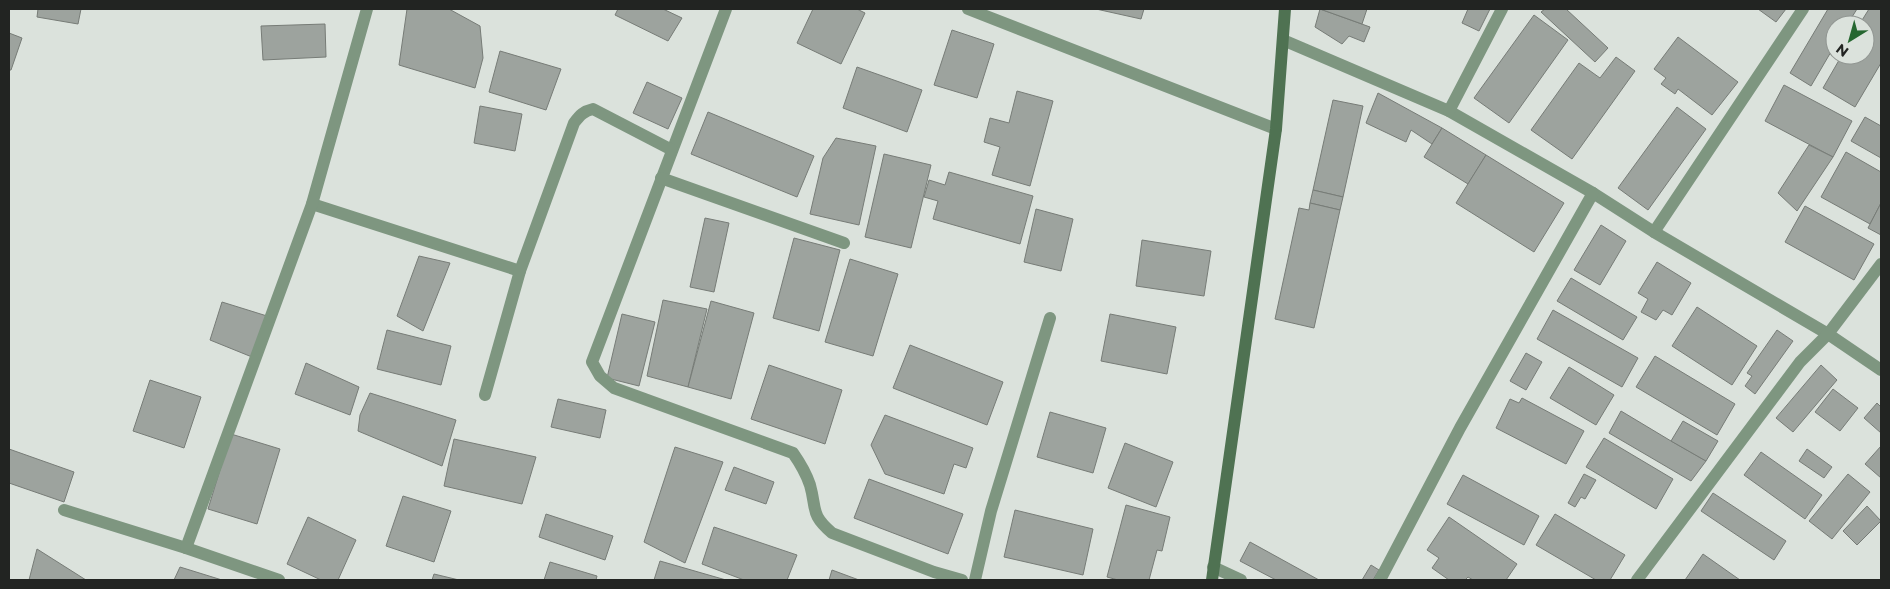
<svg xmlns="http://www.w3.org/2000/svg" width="1890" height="589" viewBox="0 0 1890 589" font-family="Montserrat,sans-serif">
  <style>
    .building { fill: #9da39e; stroke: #777c77 }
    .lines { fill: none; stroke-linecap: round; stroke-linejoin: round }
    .street { stroke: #7e9680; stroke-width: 12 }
    .secondary { stroke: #4f7252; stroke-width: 12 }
  </style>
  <rect width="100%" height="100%" fill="#dbe2dc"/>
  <g class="building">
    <polygon points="38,9 81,9 78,24 37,17"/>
    <polygon points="407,9 449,9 480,26 483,58 475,88 399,65"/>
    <polygon points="618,9 663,9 682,18 668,41 615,15"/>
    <polygon points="813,9 857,9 865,13 841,64 797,43"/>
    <polygon points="1096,9 1144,9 1141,19"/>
    <polygon points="1320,9 1370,27 1364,42 1349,36 1342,44 1315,27"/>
    <polygon points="1320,9 1367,9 1362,24"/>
    <polygon points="1468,9 1490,9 1479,31 1462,23"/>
    <polygon points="1545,9 1566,9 1608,48 1595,62 1541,12"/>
    <polygon points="1758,9 1786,9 1776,22"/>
    <polygon points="1828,9 1857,9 1847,25 1835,25 1835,45 1811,86 1790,73"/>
    <polygon points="1869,9 1881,9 1881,63 1855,107 1823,88 1842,55 1865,55 1865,25 1859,25"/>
    <polygon points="1534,15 1568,40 1509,123 1474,98"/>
    <polygon points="325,24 326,57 263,60 261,26"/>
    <polygon points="952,30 994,44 977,98 934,85"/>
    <polygon points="9,33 22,38 11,70 9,70"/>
    <polygon points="1678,37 1738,82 1712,115 1678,89 1675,94 1661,84 1666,78 1654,69"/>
    <polygon points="500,51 561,69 546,110 489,92"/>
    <polygon points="1616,57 1635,71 1572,159 1531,130 1579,63 1600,78"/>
    <polygon points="857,67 922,90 907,132 843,108"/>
    <polygon points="647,82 682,98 668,129 633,113"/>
    <polygon points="1784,85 1852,121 1833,157 1765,121"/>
    <polygon points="1017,91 1053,101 1030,186 992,175 1000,147 984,142 990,118 1009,123"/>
    <polygon points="1378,93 1442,128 1432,144 1411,130 1406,142 1366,123"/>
    <polygon points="1333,100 1363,106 1343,197 1313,190"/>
    <polygon points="480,106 522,114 515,151 474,143"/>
    <polygon points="1677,107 1706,129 1648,210 1618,188"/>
    <polygon points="708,112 814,156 797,197 691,154"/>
    <polygon points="1865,117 1881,126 1881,158 1851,141"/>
    <polygon points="1442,128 1486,155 1468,184 1424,157"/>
    <polygon points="836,138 876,146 859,225 810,214 823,158"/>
    <polygon points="1809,145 1833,157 1797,211 1778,193"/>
    <polygon points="1846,152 1881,172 1881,203 1870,224 1821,197"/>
    <polygon points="884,154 931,165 911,248 865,237"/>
    <polygon points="1486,155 1564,203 1534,252 1456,203"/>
    <polygon points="949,172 1033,196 1020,244 933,219 938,201 924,197 929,180 945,185"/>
    <polygon points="1313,190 1343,197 1340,210 1310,203"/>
    <polygon points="1310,203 1340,210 1314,328 1275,319 1299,208 1309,210"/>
    <polygon points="1881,203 1881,235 1868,228"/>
    <polygon points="1805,206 1874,244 1854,280 1785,242"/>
    <polygon points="1036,209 1073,219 1061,271 1024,262"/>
    <polygon points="705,218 729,223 714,292 690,287"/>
    <polygon points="1601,225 1626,241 1600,285 1574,270"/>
    <polygon points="794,238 840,250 819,331 773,318"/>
    <polygon points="1142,240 1211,251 1204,296 1136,286"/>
    <polygon points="419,256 450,263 423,331 397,316"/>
    <polygon points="850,259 898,274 873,356 825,342"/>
    <polygon points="1657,262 1691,283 1672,315 1663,310 1656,320 1641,312 1648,299 1638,293"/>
    <polygon points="1571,278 1637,317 1623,340 1557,301"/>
    <polygon points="663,300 707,309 688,387 647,376"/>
    <polygon points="711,301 754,313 731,399 688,387"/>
    <polygon points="222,302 267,316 252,357 210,340"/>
    <polygon points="1697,307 1757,346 1732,385 1672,346"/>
    <polygon points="1553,310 1638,358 1622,387 1537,339"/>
    <polygon points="622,314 655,322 639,386 607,378"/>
    <polygon points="1110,314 1176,327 1167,374 1101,361"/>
    <polygon points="387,330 451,346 441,385 377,369"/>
    <polygon points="1777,330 1793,341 1755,394 1745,386 1752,376 1747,373"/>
    <polygon points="910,345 1003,382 987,425 893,388"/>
    <polygon points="1526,353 1542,362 1526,390 1510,381"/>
    <polygon points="1655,356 1735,404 1717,435 1636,387"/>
    <polygon points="306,363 359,387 350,415 295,394"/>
    <polygon points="769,365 842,390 825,444 751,419"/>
    <polygon points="1821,365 1837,380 1793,432 1776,418"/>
    <polygon points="1569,367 1614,395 1596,425 1550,398"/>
    <polygon points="150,380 201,397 184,448 133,431"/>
    <polygon points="1833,389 1858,408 1840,431 1815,412"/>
    <polygon points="370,393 456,420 442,466 358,431 360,415"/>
    <polygon points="1522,398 1584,431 1566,464 1496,428 1510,399 1519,403"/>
    <polygon points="558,399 606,410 600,438 551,427"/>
    <polygon points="1877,403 1881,407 1881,433 1864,418"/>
    <polygon points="1621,411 1671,441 1706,461 1691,481 1609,433"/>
    <polygon points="1050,412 1106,428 1093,473 1037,457"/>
    <polygon points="885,415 973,448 966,468 954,464 944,494 885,474 871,445"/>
    <polygon points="1683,421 1718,441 1706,461 1671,441"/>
    <polygon points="231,434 280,449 257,524 208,509"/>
    <polygon points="1604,438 1673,479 1656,509 1586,467"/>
    <polygon points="454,439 536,457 522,504 444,486"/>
    <polygon points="1125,443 1173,462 1156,507 1108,488"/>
    <polygon points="1881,446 1881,478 1865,464"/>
    <polygon points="675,447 723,462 685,563 644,542"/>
    <polygon points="9,449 74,472 64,502 9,483"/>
    <polygon points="1807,449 1832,467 1824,478 1799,461"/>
    <polygon points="1761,452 1822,495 1805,519 1744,475"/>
    <polygon points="734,467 774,482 766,504 725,490"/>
    <polygon points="1584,474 1596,480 1585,499 1581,497 1575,507 1568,503"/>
    <polygon points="1848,474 1870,492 1832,539 1809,521"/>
    <polygon points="1463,475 1539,516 1524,545 1447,504"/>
    <polygon points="869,479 963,514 948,554 854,518"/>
    <polygon points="1713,493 1786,541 1774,560 1701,511"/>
    <polygon points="403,496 451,511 434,562 386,546"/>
    <polygon points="1126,505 1170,517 1162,551 1157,550 1149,580 1118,580 1107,577"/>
    <polygon points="1867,506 1881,521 1857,545 1843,531"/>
    <polygon points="1015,510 1093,529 1083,575 1004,557"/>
    <polygon points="546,514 613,536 605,560 539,537"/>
    <polygon points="1555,514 1625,555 1610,580 1596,580 1536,545"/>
    <polygon points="308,517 356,540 338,580 321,580 287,564"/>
    <polygon points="1449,517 1517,564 1506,580 1473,580 1468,577 1465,580 1449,580 1432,568 1439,558 1427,550"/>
    <polygon points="714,527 797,555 787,580 744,580 702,564"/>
    <polygon points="1250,542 1319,580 1276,580 1240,561"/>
    <polygon points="37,549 86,580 29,580"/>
    <polygon points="1703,554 1740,580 1685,580"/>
    <polygon points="660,561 726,580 654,580"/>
    <polygon points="550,562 597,576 596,580 544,580"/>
    <polygon points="1371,565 1379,570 1373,580 1362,580"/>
    <polygon points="180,567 222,580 174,580"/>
    <polygon points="832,570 859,580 829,580"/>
    <polygon points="434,574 459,580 432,580"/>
  </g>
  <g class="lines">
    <g class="street">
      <path d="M726,9L592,362L600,376L614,388L793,453C800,463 806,473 810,485C817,510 810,514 832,533L934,572L962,580"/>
      <polyline points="968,9 1276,129"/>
      <polyline points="1283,40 1449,111 1593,193 1654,232 1828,334 1881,370"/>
      <polyline points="1449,111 1502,9"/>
      <polyline points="661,178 844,243"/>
      <polyline points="312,204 520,271"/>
      <polyline points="1654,232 1803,9"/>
      <path d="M485,395L520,271L574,123C580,115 584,111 593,109L672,150"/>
      <polyline points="64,510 186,548 279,580"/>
      <polyline points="186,548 312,204 367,9"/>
      <polyline points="1213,567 1241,580"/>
      <polyline points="975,580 991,511 1050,318"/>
      <polyline points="1380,580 1460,428 1593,193"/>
      <polyline points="1637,580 1800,362 1828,334 1881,264"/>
    </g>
    <polyline class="secondary" points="1212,580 1276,129 1285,9"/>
  </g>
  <rect width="1890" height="589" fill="none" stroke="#222422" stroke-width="20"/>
  <g transform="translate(1850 40) rotate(217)"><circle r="24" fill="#dbe2dc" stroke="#919692"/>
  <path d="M0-4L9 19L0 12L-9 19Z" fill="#266731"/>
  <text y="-8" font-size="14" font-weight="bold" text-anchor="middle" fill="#222422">N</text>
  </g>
</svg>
